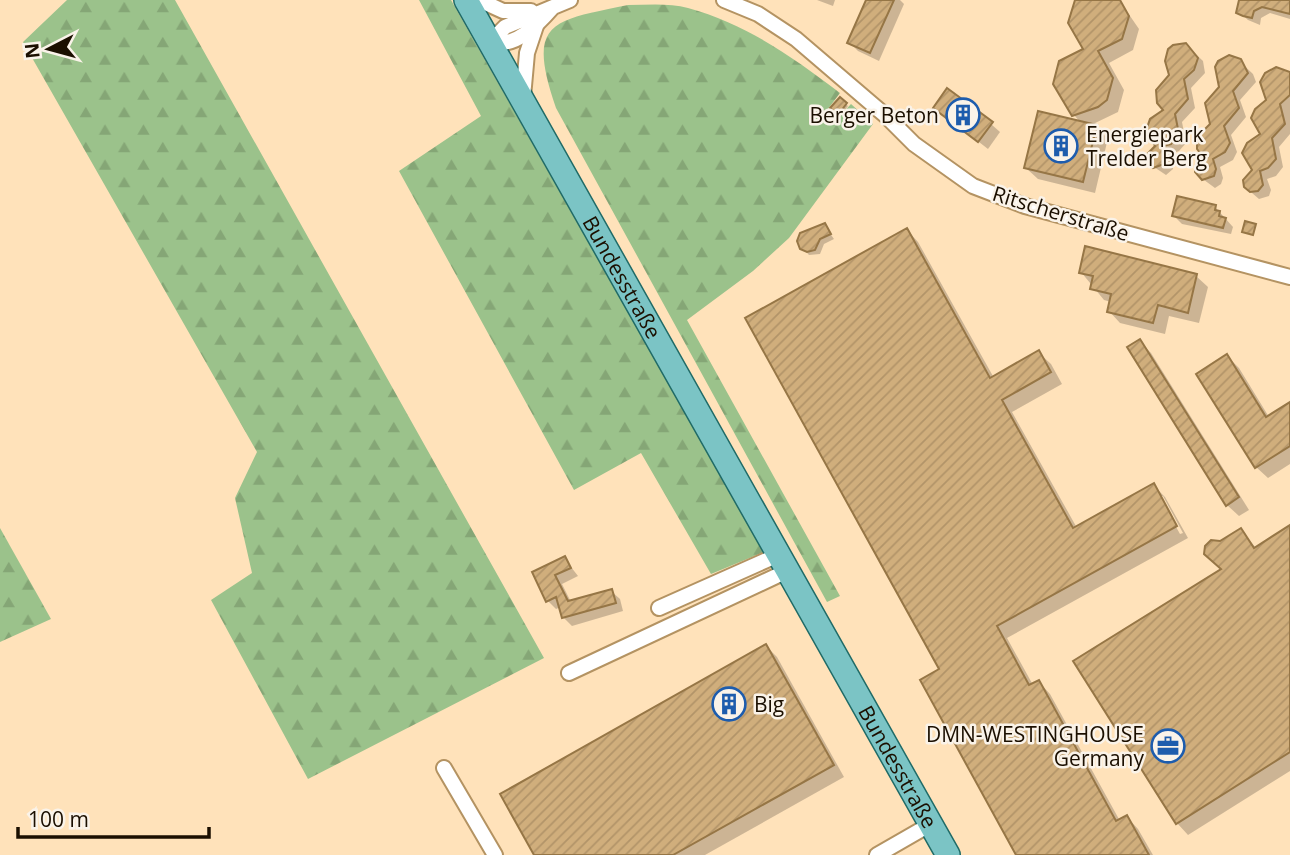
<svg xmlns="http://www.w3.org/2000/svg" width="1290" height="855" viewBox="0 0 1290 855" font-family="'Open Sans',sans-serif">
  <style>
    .forest { fill: url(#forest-firs) }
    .shadow { fill: #0003; fill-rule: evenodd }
    .building { fill: url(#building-hatch); stroke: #967646; stroke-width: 2 }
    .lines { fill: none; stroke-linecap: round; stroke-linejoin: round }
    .street-casing { stroke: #b49362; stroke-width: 18 }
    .primary-casing { stroke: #206b67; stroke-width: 26 }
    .street { stroke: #fff; stroke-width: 14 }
    .primary { stroke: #7bc4c5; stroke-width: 23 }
    .labels { text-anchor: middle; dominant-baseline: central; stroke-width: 5; stroke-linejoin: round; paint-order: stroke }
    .poi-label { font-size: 21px; fill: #1b0f00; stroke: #faf3e9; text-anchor: end }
    .street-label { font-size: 21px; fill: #1b0f00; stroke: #faf3e9 }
  </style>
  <defs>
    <pattern id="forest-firs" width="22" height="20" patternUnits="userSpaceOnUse" patternTransform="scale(1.75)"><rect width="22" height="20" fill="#9bc28b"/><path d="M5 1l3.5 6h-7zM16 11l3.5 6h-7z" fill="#85a676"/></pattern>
    <pattern id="building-hatch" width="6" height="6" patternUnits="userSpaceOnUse" patternTransform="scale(1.75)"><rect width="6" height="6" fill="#d0ae7c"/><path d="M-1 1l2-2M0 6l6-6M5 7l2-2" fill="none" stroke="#b29469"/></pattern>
  </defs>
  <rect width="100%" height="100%" fill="#ffe2ba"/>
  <g class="forest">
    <polygon points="67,0 175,0 544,658 308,779 211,600 252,573 235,498 257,452 23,42"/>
    <polygon points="419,0 451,0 764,552 711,574 641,453 574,490 399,171 481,116"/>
    <path d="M628,5C648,5 670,3 688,8C746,24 793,57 840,93L828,109L838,118L851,104L873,124L789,238L753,271L687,320L840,596L827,602L556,108C526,21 551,21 628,5Z"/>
    <polygon points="0,528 51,619 0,642"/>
  </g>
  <g class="shadow">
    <polygon points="817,0 835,0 833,6"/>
    <polygon points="868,0 900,0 904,4 879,61 858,51 849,42"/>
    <polygon points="1079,0 1119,0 1139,29 1133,50 1109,63 1124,90 1118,112 1091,125 1108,138 1095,193 1038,179 1026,168 1081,123 1074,115 1086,50 1070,22 1071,11"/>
    <polygon points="1243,0 1290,0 1290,19 1270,13 1261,18 1260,25 1248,20 1240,13"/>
    <polygon points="1186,45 1203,61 1205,73 1191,88 1195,108 1182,122 1186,143 1179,151 1171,154 1173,169 1166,175 1151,165 1158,146 1171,76"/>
    <polygon points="1235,57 1253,74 1256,82 1240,100 1246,117 1231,135 1237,152 1233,160 1220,167 1223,178 1221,184 1215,188 1200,177 1207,158 1197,143 1201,132 1212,125 1221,88"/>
    <polygon points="1290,77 1290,134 1279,147 1283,167 1276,176 1267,179 1271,190 1269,196 1259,199 1245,187 1254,170 1262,135"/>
    <polygon points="840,99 848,106 841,115 833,108"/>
    <polygon points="935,108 991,124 1000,132 988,149"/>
    <polygon points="1215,207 1233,227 1231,234 1182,224 1174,216"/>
    <polygon points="824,225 834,239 824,244 820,254 809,255 799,244"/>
    <path d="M907,230L918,242L994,378L1039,353L1051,364L1062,384L1012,412L1077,528L1153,485L1165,497L1188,538L1007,638L1033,685L1039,682L1050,694L1120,821L1127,817L1138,829L1153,855H1018L942,670ZM1159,496H1163L1183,533L1180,534Z"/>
    <polygon points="1081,272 1196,276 1208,287 1199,323 1169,316 1165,334 1120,323 1109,311 1111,302 1104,300"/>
    <polygon points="1139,341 1151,353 1249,510 1239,516 1227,505"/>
    <polygon points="1227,356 1239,368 1269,417 1290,404 1290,464 1268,478 1256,467"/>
    <polygon points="1290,527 1290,771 1188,835 1177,823 1223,569 1221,543 1241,530 1256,548"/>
    <polygon points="564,558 578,576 562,584 571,602 611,591 620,599 623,611 572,626 563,617 561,607 556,609 548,601 534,573"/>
    <polygon points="766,646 777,657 844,777 705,855 536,855"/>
  </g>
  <g class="building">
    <polygon points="866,0 894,0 870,53 847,43"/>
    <polygon points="1075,0 1120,0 1129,16 1122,39 1098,51 1113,78 1107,100 1098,107 1072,116 1053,84 1059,61 1083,49 1068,23"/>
    <polygon points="1239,0 1290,0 1290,14 1262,7 1254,11 1252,18 1243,16 1236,13"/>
    <polygon points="1186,43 1198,58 1194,70 1184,79 1188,99 1175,114 1179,134 1171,144 1163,146 1166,157 1164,164 1153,168 1147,163 1146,155 1155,146 1146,131 1150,119 1163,110 1157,103 1156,90 1169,75 1165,61 1168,49 1173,45"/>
    <polygon points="1229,55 1241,59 1248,73 1233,91 1239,108 1224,126 1230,143 1225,152 1213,159 1216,169 1214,176 1202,180 1195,172 1197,163 1204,158 1197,149 1197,137 1210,124 1205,103 1219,87 1215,67 1218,61"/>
    <polygon points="1276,67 1290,72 1290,95 1280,104 1285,124 1272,138 1276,159 1268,168 1260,171 1263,185 1258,191 1250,192 1244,187 1243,180 1252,170 1242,153 1247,143 1260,134 1251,118 1255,109 1266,100 1260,82 1265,73"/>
    <polygon points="947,88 993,122 978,142 933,108"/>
    <polygon points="840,97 847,103 838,115 830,108"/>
    <polygon points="1038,111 1097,125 1083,182 1024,168"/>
    <polygon points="1177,196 1216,205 1215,210 1220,211 1219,216 1226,218 1223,228 1172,216"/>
    <polygon points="1245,221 1256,224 1253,235 1242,232"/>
    <polygon points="825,223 831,234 820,239 815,250 807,252 800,249 797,241 800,233"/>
    <polygon points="907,228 990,378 1039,350 1051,372 1002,400 1073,528 1154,483 1177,526 997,626 1029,685 1039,680 1116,821 1127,815 1149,855 1016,855 920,680 939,669 745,318"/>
    <polygon points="1085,246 1197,274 1188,313 1158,305 1153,323 1107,312 1111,294 1090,289 1093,276 1079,273"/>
    <polygon points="1140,339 1239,497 1226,506 1127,347"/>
    <polygon points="1227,354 1266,417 1290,402 1290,446 1255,468 1196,374"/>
    <polygon points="1290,525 1290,752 1176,824 1073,661 1221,569 1204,554 1205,546 1211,540 1220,541 1241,528 1254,548"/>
    <polygon points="565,556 571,568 555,575 568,601 612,589 616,603 562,618 556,597 546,602 532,572"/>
    <polygon points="766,644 834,765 673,855 534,855 500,794"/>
  </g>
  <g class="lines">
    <defs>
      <g id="street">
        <polyline points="479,0 503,11 531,11"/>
        <polyline points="724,0 758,14 796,39 886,116 914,144 973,186 1025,206 1290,277"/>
        <path d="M553,7C538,24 516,49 490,42L505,27L570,0"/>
        <polyline points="523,97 527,53 536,26"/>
        <polyline points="659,608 778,555"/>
        <polyline points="569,673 787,571"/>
        <polyline points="444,768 495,855"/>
        <polyline points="877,855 931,824"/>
      </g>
      <g id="primary">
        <path id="s1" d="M466,0L948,855"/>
      </g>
    </defs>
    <use href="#street" class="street-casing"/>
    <use href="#primary" class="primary-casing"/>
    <use href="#street" class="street"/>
    <use href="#primary" class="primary"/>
  </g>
  <defs>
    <symbol id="building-ring" viewBox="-11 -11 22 22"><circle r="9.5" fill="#faf3e9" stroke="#1d5cad" stroke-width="1.5"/><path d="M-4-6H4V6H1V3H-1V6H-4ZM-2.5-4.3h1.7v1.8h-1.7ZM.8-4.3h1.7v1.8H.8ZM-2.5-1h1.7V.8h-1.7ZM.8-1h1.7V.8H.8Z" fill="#1d5cad"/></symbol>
    <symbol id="office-ring" viewBox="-11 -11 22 22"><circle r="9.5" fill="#faf3e9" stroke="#1d5cad" stroke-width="1.5"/><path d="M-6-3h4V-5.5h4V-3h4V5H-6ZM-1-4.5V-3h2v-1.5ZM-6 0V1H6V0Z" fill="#1d5cad"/></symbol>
  </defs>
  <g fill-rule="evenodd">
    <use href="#building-ring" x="944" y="96" width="38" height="38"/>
    <use href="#building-ring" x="1042" y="127" width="38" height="38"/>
    <use href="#building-ring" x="710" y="685" width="38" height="38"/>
    <use href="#office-ring" x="1149" y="727" width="38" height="38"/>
  </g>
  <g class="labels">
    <g class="poi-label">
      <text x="939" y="115">Berger Beton</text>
      <text x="1086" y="134" text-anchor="start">Energiepark<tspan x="1086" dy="24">Trelder Berg</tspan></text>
      <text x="754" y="704" text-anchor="start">Big</text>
      <text x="1144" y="734">DMN-WESTINGHOUSE<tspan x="1144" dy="24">Germany</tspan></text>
    </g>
    <g class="street-label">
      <text transform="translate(1061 213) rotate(17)">Ritscherstraße</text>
      <text stroke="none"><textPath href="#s1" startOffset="318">Bundesstraße</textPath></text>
      <text stroke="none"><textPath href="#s1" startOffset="880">Bundesstraße</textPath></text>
    </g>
  </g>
  <g transform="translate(49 49) rotate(264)" stroke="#faf3e9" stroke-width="5" paint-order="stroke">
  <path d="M0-5L12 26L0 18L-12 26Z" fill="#1b0f00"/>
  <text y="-10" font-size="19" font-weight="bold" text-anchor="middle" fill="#1b0f00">N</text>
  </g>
  <path d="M18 827v10h191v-10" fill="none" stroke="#1b0f00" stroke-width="3.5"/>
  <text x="28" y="827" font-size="21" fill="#1b0f00" stroke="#faf3e9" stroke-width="5" paint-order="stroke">100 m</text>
</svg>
